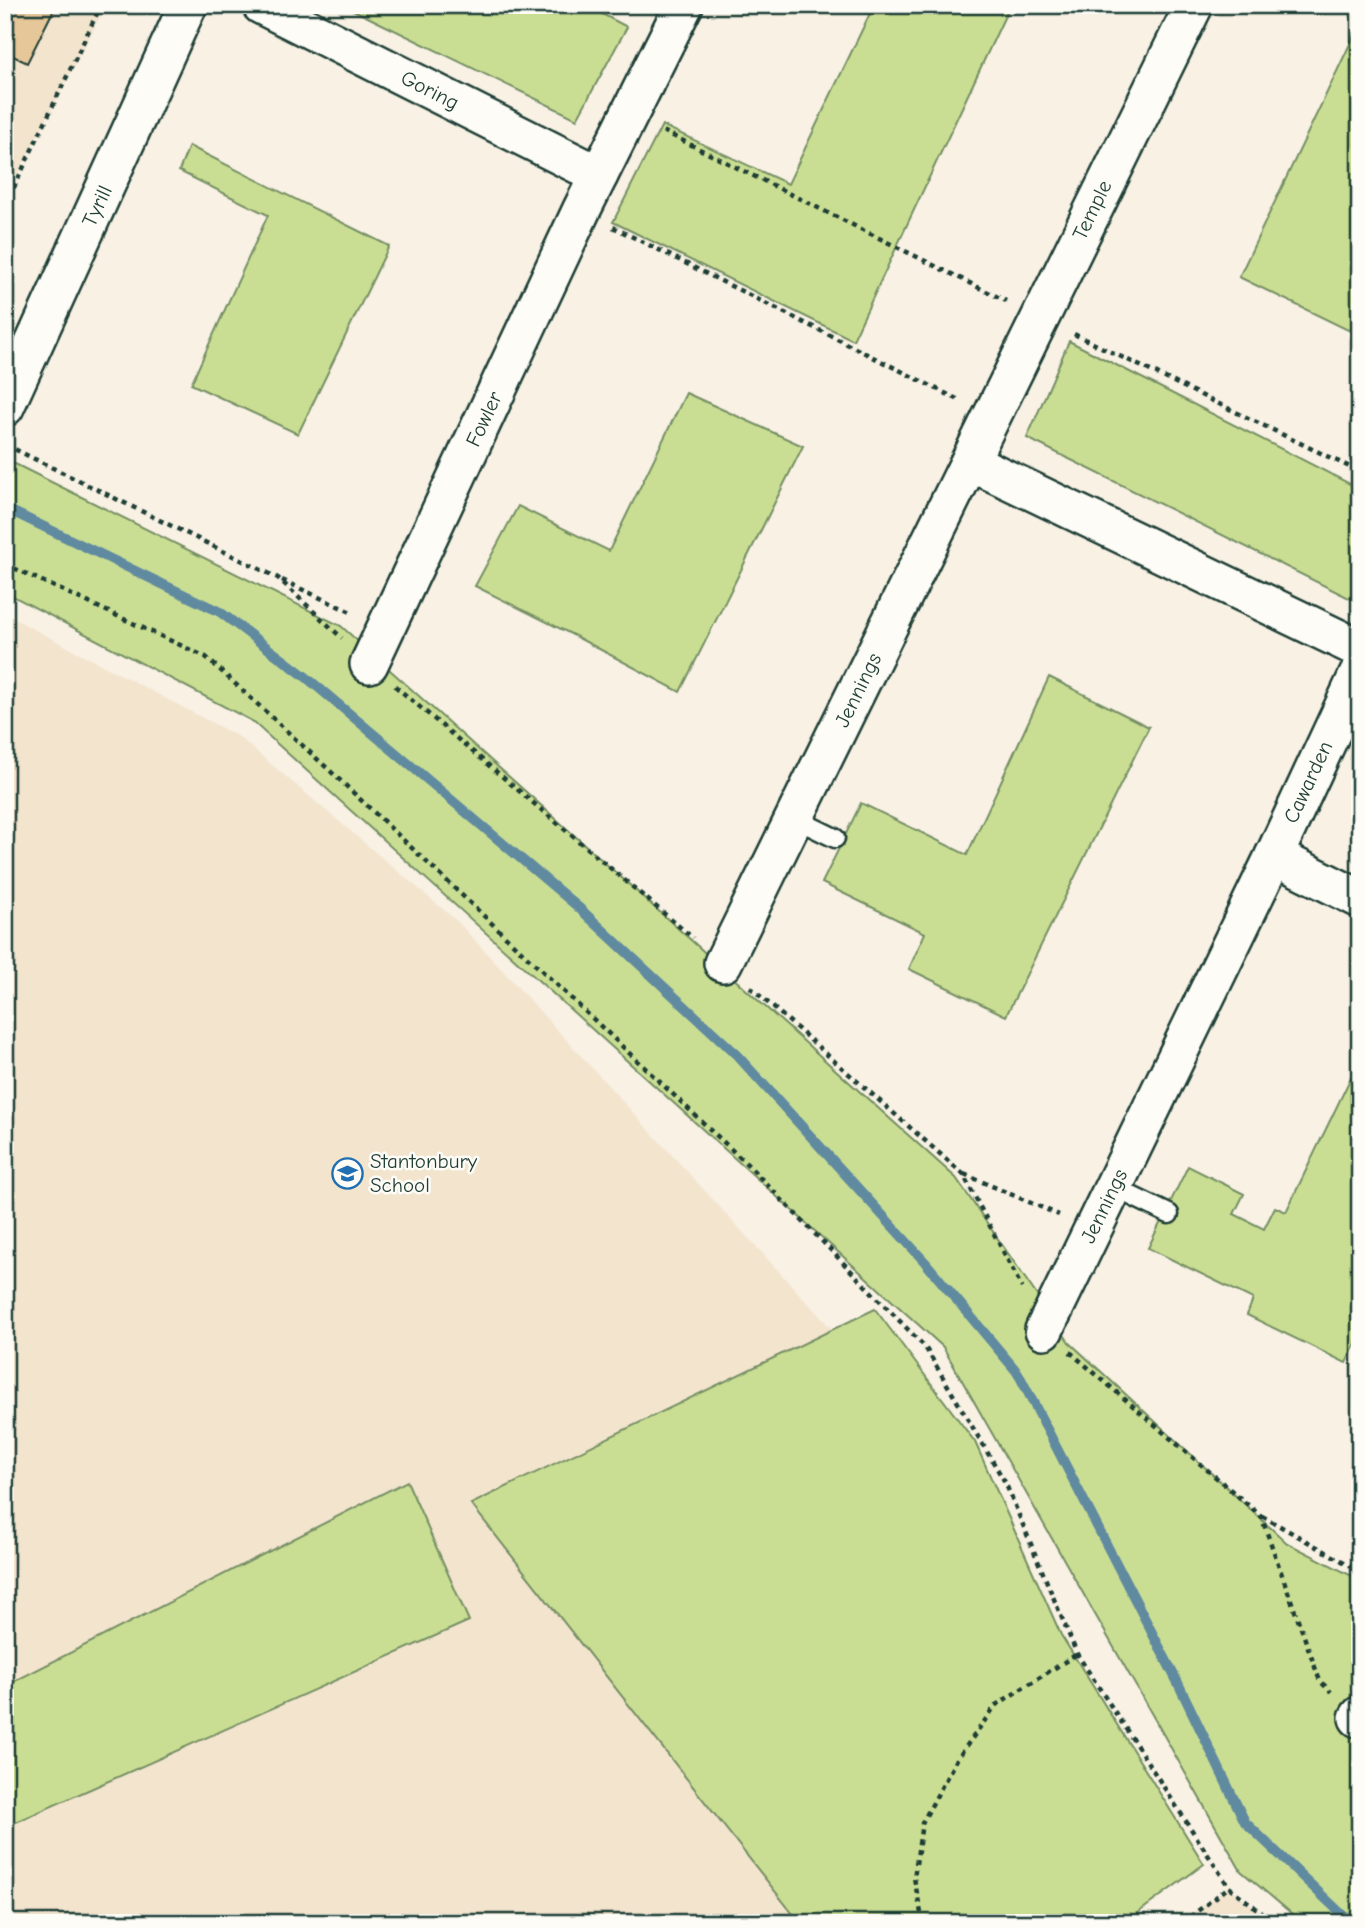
<svg xmlns="http://www.w3.org/2000/svg" width="1365" height="1928" viewBox="0 0 1365 1928" font-family="'Comic Neue',sans-serif">
  <style>
    .built { fill: #f3e4ce }
    .green { fill: #cade93; stroke: #748e64; stroke-width: 2 }
    .lines { fill: none; stroke-linecap: round; stroke-linejoin: round }
    .stream { stroke: #608aa0; stroke-width: 10 }
    .building { fill: #e6c799; stroke: #1f3d34; stroke-width: 2 }
    .lane-casing { stroke: #1f3d34; stroke-width: 23 }
    .street-casing { stroke: #1f3d34; stroke-width: 42 }
    .path { stroke: #1f3d34; stroke-width: 4.5; stroke-dasharray: 5 5; stroke-linecap: butt }
    .lane { stroke: #fdfcf7; stroke-width: 18 }
    .street { stroke: #fdfcf7; stroke-width: 37 }
    .labels { text-anchor: middle; dominant-baseline: central; stroke-width: 5; stroke-linejoin: round; paint-order: stroke }
    .street-label { font-size: 21px; fill: #1f3d34; stroke: #fdfcf7 }
    .poi-label { font-size: 21px; fill: #1f3d34; stroke: #fdfcf7; text-anchor: start }
  </style>
  <rect width="100%" height="100%" fill="#f8f1e4"/>
  <filter id="ink" filterUnits="userSpaceOnUse"><feTurbulence type="fractalNoise" baseFrequency=".0143" numOctaves="2"/><feDisplacementMap in="SourceGraphic" scale="14" xChannelSelector="R" yChannelSelector="G"/><feConvolveMatrix kernelMatrix="1 2 1 2 8 2 1 2 1" color-interpolation-filters="sRGB"/></filter>
  <g filter="url(#ink)">
    <g class="built">
      <polygon points="5,5 106,5 5,198"/>
      <polygon points="5,614 239,737 458,922 919,1424 1102,1923 5,1923"/>
      <polygon points="1229,1887 1275,1923 1179,1923 1228,1887"/>
    </g>
    <g class="green">
      <polygon points="343,5 585,5 627,27 577,119"/>
      <polygon points="874,5 1010,5 853,340 613,222 662,125 788,184"/>
      <polygon points="1360,23 1360,312 1350,331 1239,277"/>
      <polygon points="189,146 389,246 298,434 191,384 268,215 179,171"/>
      <polygon points="1069,341 1360,489 1360,596 1357,602 1027,438"/>
      <polygon points="686,393 803,446 680,692 571,634 475,586 518,506 609,551"/>
      <polygon points="5,459 341,626 956,1178 1069,1342 1287,1543 1360,1580 1360,1666 1346,1725 1360,1739 1360,1923 1303,1923 1241,1871 943,1347 252,721 5,592"/>
      <polygon points="1049,677 1149,727 1006,1016 909,969 925,933 822,883 861,803 967,855"/>
      <polygon points="1351,1077 1360,1081 1360,1335 1346,1363 1247,1315 1253,1299 1148,1248 1188,1166 1244,1194 1234,1214 1264,1229 1275,1207 1286,1212"/>
      <polygon points="875,1309 975,1442 1061,1635 1204,1864 1124,1923 800,1923 471,1504"/>
      <polygon points="407,1481 469,1621 5,1827 5,1686"/>
    </g>
    <g class="lines">
      <polyline class="stream" points="5,508 220,612 306,677 578,907 734,1052 925,1262 1018,1373 1178,1683 1245,1822 1351,1923"/>
    </g>
    <polygon class="building" points="5,5 56,5 27,63 5,52"/>
    <g class="lines">
      <defs>
        <g id="lane">
          <polyline points="794,818 835,838"/>
          <polyline points="1113,1187 1169,1214"/>
        </g>
        <g id="street">
          <polyline points="261,5 599,175"/>
          <polyline points="5,407 188,5"/>
          <polyline points="971,462 1360,649"/>
          <polyline points="369,664 581,211 684,5"/>
          <polyline points="1274,856 1360,899"/>
          <polyline points="723,963 1194,5"/>
          <polyline points="1044,1330 1274,856 1360,671"/>
          <polyline points="1358,1718 1360,1715"/>
        </g>
      </defs>
      <use href="#lane" class="lane-casing"/>
      <use href="#street" class="street-casing"/>
      <g class="path">
        <polyline points="623,5 640,13"/>
        <polyline points="663,131 1006,301"/>
        <polyline points="5,206 101,5"/>
        <polyline points="613,227 959,400"/>
        <polyline points="1074,334 1360,472"/>
        <polyline points="6,445 278,578 342,638"/>
        <polyline points="5,564 206,657 326,767 749,1166 925,1347 1005,1482 1077,1654 1229,1887 1275,1923"/>
        <polyline points="282,580 353,613"/>
        <polyline points="395,686 693,938"/>
        <polyline points="750,987 963,1174 1022,1288"/>
        <polyline points="964,1174 1059,1215"/>
        <polyline points="1070,1352 1261,1516 1320,1681 1331,1692"/>
        <polyline points="1262,1516 1360,1571"/>
        <polyline points="923,1923 914,1878 922,1823 955,1762 996,1705 1077,1654"/>
        <polyline points="1182,1923 1229,1887"/>
      </g>
      <use href="#lane" class="lane"/>
      <use href="#street" class="street"/>
    </g>
  </g>
  <defs>
    <symbol id="school-ring" viewBox="-11 -11 22 22"><circle r="9.5" fill="#fdfcf7" stroke="#1f6fb2" stroke-width="1.5"/><path d="M0-5L7-2L0 1L-7-2ZM-4 1L0 2.5L4 1V4Q0 6-4 4Z" fill="#1f6fb2"/></symbol>
  </defs>
  <g fill-rule="evenodd">
    <use href="#school-ring" x="330" y="1156" width="35" height="35"/>
  </g>
  <g class="labels">
    <g class="street-label">
      <text transform="translate(430 90) rotate(27)">Goring</text>
      <text transform="translate(97 206) rotate(-65)">Tyrill</text>
      <text transform="translate(1092 210) rotate(-64)">Temple</text>
      <text transform="translate(484 419) rotate(-65)">Fowler</text>
      <text transform="translate(858 690) rotate(-64)">Jennings</text>
      <text transform="translate(1308 782) rotate(-65)">Cawarden</text>
      <text transform="translate(1104 1206) rotate(-64)">Jennings</text>
    </g>
    <g class="poi-label">
      <text x="370" y="1161">Stantonbury<tspan x="370" dy="24">School</tspan></text>
    </g>
  </g>
  <rect width="1365" height="1928" fill="none" stroke="#fdfcf7" stroke-width="28"/>
  <rect x="14" y="14" width="1337" height="1900" fill="none" stroke="#1f3d34" stroke-width="2.5" filter="url(#ink)"/>
</svg>
